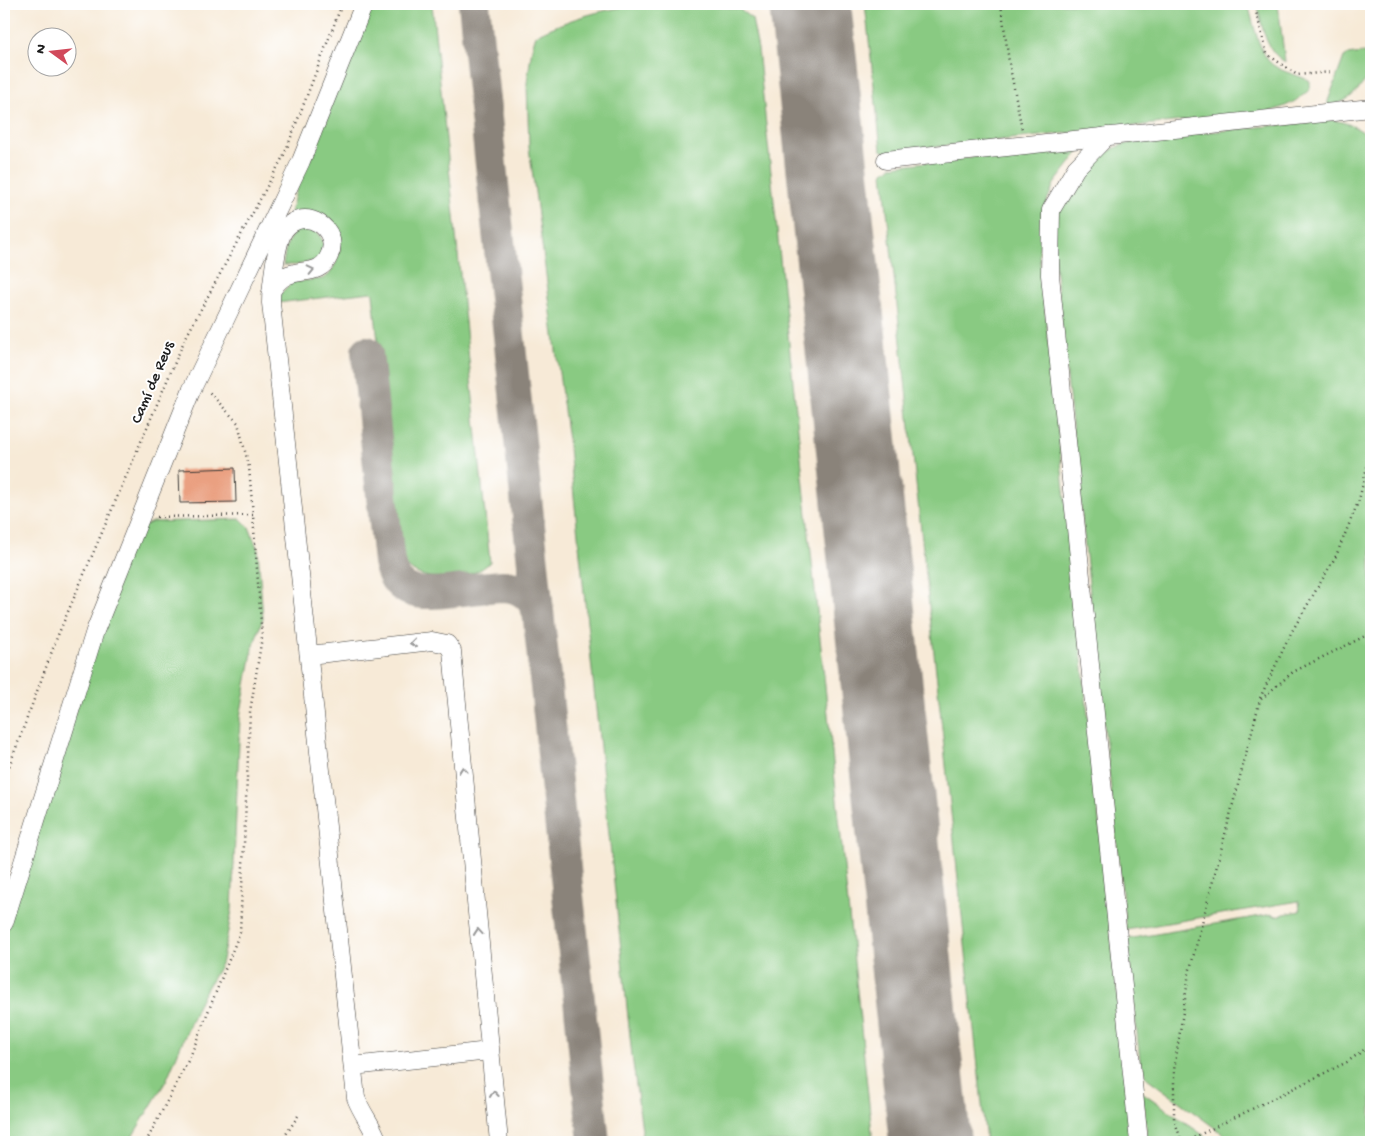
<svg xmlns="http://www.w3.org/2000/svg" width="1375" height="1146" viewBox="0 0 1375 1146" font-family="'Gochi Hand',sans-serif">
  <style>
    .green { fill: #89ca82; stroke: #52734f }
    .lines { fill: none; stroke-linecap: round; stroke-linejoin: round }
    .taxiway { stroke: #8a837a; stroke-width: 32 }
    .runway { stroke: #8a837a; stroke-width: 82 }
    .building { fill: #eaa081 }
    .minor-casing { stroke: #3d3b38; stroke-width: 19 }
    .path { stroke: #3d3b38; stroke-width: 2.5; stroke-dasharray: 1 4; stroke-linecap: butt }
    .minor { stroke: #fff; stroke-width: 18 }
    .oneway { stroke: #999 }
    .labels { text-anchor: middle; dominant-baseline: central; stroke-width: 4; stroke-linejoin: round; paint-order: stroke }
    .street-label { font-size: 16px; fill: #1c1c1c; stroke: #fff }
  </style>
  <rect width="100%" height="100%" fill="#fff"/>
  <filter id="ink" filterUnits="userSpaceOnUse"><feTurbulence type="fractalNoise" baseFrequency=".02" numOctaves="2"/><feDisplacementMap in="SourceGraphic" scale="10" xChannelSelector="R" yChannelSelector="G"/><feConvolveMatrix kernelMatrix="1 2 1 2 8 2 1 2 1" color-interpolation-filters="sRGB"/></filter>
  <filter id="wash" filterUnits="userSpaceOnUse"><feTurbulence type="fractalNoise" baseFrequency=".0096" numOctaves="4" result="noise"/><feDisplacementMap in="SourceGraphic" scale="20" xChannelSelector="R" yChannelSelector="G"/><feGaussianBlur stdDeviation="1.12" result="paint"/><feColorMatrix in="noise" values="0 0 0 0 0 0 0 0 0 0 0 0 0 0 0 0 0 1.4 0 .05"/><feComposite in="paint" operator="in"/></filter>
  <g filter="url(#wash)">
    <rect width="100%" height="100%" fill="#f7ead7"/>
    <g class="green">
      <path d="M370,4H432L490,562C479,573 470,574 455,576C432,579 409,579 400,553L373,294L371,292L277,303V298L281,293L292,282L322,279L329,275L336,263L340,250L339,240L316,214L301,211L290,214L303,164Z"/>
      <path d="M865,4H1248C1253,21 1259,55 1273,65C1284,73 1299,75 1310,81V89C1297,102 1285,107 1268,112L886,152L881,150Z"/>
      <path d="M1257,4H1278L1285,62C1264,50 1262,24 1257,4Z"/>
      <path d="M712,5L739,9L752,19L758,49L873,1142H640L642,1130L632,1056L569,448L529,147L527,83L532,48L536,35C566,20 601,9 635,6C660,4 687,5 712,5Z"/>
      <path d="M1371,52V57L1367,59L1368,77C1358,91 1347,104 1328,105V101L1344,57L1347,55Z"/>
      <path d="M1329,120C1346,121 1357,127 1371,138V1142H1234L1147,1078L1140,1061L1127,939L1273,914L1274,916L1300,911L1299,901L1126,930L1054,255V224L1070,186L1095,158L1119,146L1149,138Z"/>
      <polygon points="1079,145 1080,150 1078,153 1054,184 1042,213 1039,253 1133,1142 986,1142 883,173 892,166"/>
      <path d="M300,228L313,229C325,240 326,245 318,260L297,265H283C285,251 287,235 300,228Z"/>
      <polygon points="241,519 249,527 258,550 263,618 253,647 240,717 232,910 227,936 221,964 200,1000 166,1081 129,1142 4,1142 4,932 126,550 140,528 152,522"/>
      <polygon points="1142,1092 1213,1142 1148,1142"/>
    </g>
    <g class="lines">
      <g class="taxiway">
        <polyline points="474,4 594,1142"/>
        <path d="M367,352L389,562C397,599 427,594 455,591C471,589 486,587 502,586C520,586 533,596 538,613"/>
      </g>
      <polyline class="runway" points="810,4 930,1142"/>
    </g>
    <g id="blocks">
      <polygon class="building" points="235,468 236,502 180,503 179,470"/>
    </g>
  </g>
  <g filter="url(#ink)">
    <use href="#blocks" fill-opacity="0" stroke="#3d3b38" stroke-width="1"/>
    <g class="lines">
      <defs>
        <g id="minor">
          <polyline points="1107,136 1076,168 1051,210 1050,275 1139,1142"/>
          <polyline points="886,160 1371,108"/>
          <path d="M271,292C288,259 317,283 329,256C342,229 304,205 285,229C276,240 271,288 271,303L356,1098C362,1114 373,1126 378,1142"/>
          <polyline points="309,655 432,641 447,644 452,651 499,1142"/>
          <polyline points="4,923 95,631 191,391 301,161 364,4"/>
          <polyline points="353,1066 489,1051"/>
        </g>
      </defs>
      <use href="#minor" class="minor-casing"/>
      <g class="path">
        <polyline points="1001,4 1009,62 1022,130"/>
        <polyline points="1254,4 1267,54 1297,75 1331,72"/>
        <polyline points="157,517 253,515 249,467 238,423 209,392 206,392"/>
        <polyline points="1260,698 1291,633 1336,556 1359,500 1371,450"/>
        <polyline points="4,780 58,635 185,339 285,153 342,4"/>
        <polyline points="146,1142 190,1057 240,932 250,712 262,637 253,515"/>
        <polyline points="281,1142 298,1116"/>
        <polyline points="1182,1142 1174,1119 1174,1070 1189,973 1260,700 1293,672 1371,633"/>
        <polyline points="1185,1142 1347,1062 1371,1045"/>
      </g>
      <use href="#minor" class="minor"/>
    </g>
    <defs><path id="oneway-chevron" d="M-2-3.5L2.5 0L-2 3.5" fill="none" stroke-width="1.6" stroke-linecap="round" stroke-linejoin="round" transform="scale(1.25)"/></defs>
    <g class="oneway">
      <use href="#oneway-chevron" transform="translate(311 270) rotate(-13)"/>
      <use href="#oneway-chevron" transform="translate(413 643) rotate(173)"/>
      <use href="#oneway-chevron" transform="translate(463 770) rotate(-95)"/>
      <use href="#oneway-chevron" transform="translate(478 932) rotate(-95)"/>
      <use href="#oneway-chevron" transform="translate(494 1094) rotate(-96)"/>
    </g>
  </g>
  <g class="labels">
    <g class="street-label">
      <text transform="translate(154 383) rotate(-67)">Camí de Reus</text>
    </g>
  </g>
  <rect width="1375" height="1146" fill="none" stroke="#fff" stroke-width="20"/>
  <g transform="translate(52 52) rotate(285)"><circle r="24" fill="#ffffff" stroke="#a4a4a4"/>
  <path d="M0-4L9 19L0 12L-9 19Z" fill="#d1495b"/>
  <text y="-8" font-size="14" font-weight="bold" text-anchor="middle" fill="#1c1c1c">N</text>
  </g>
</svg>
